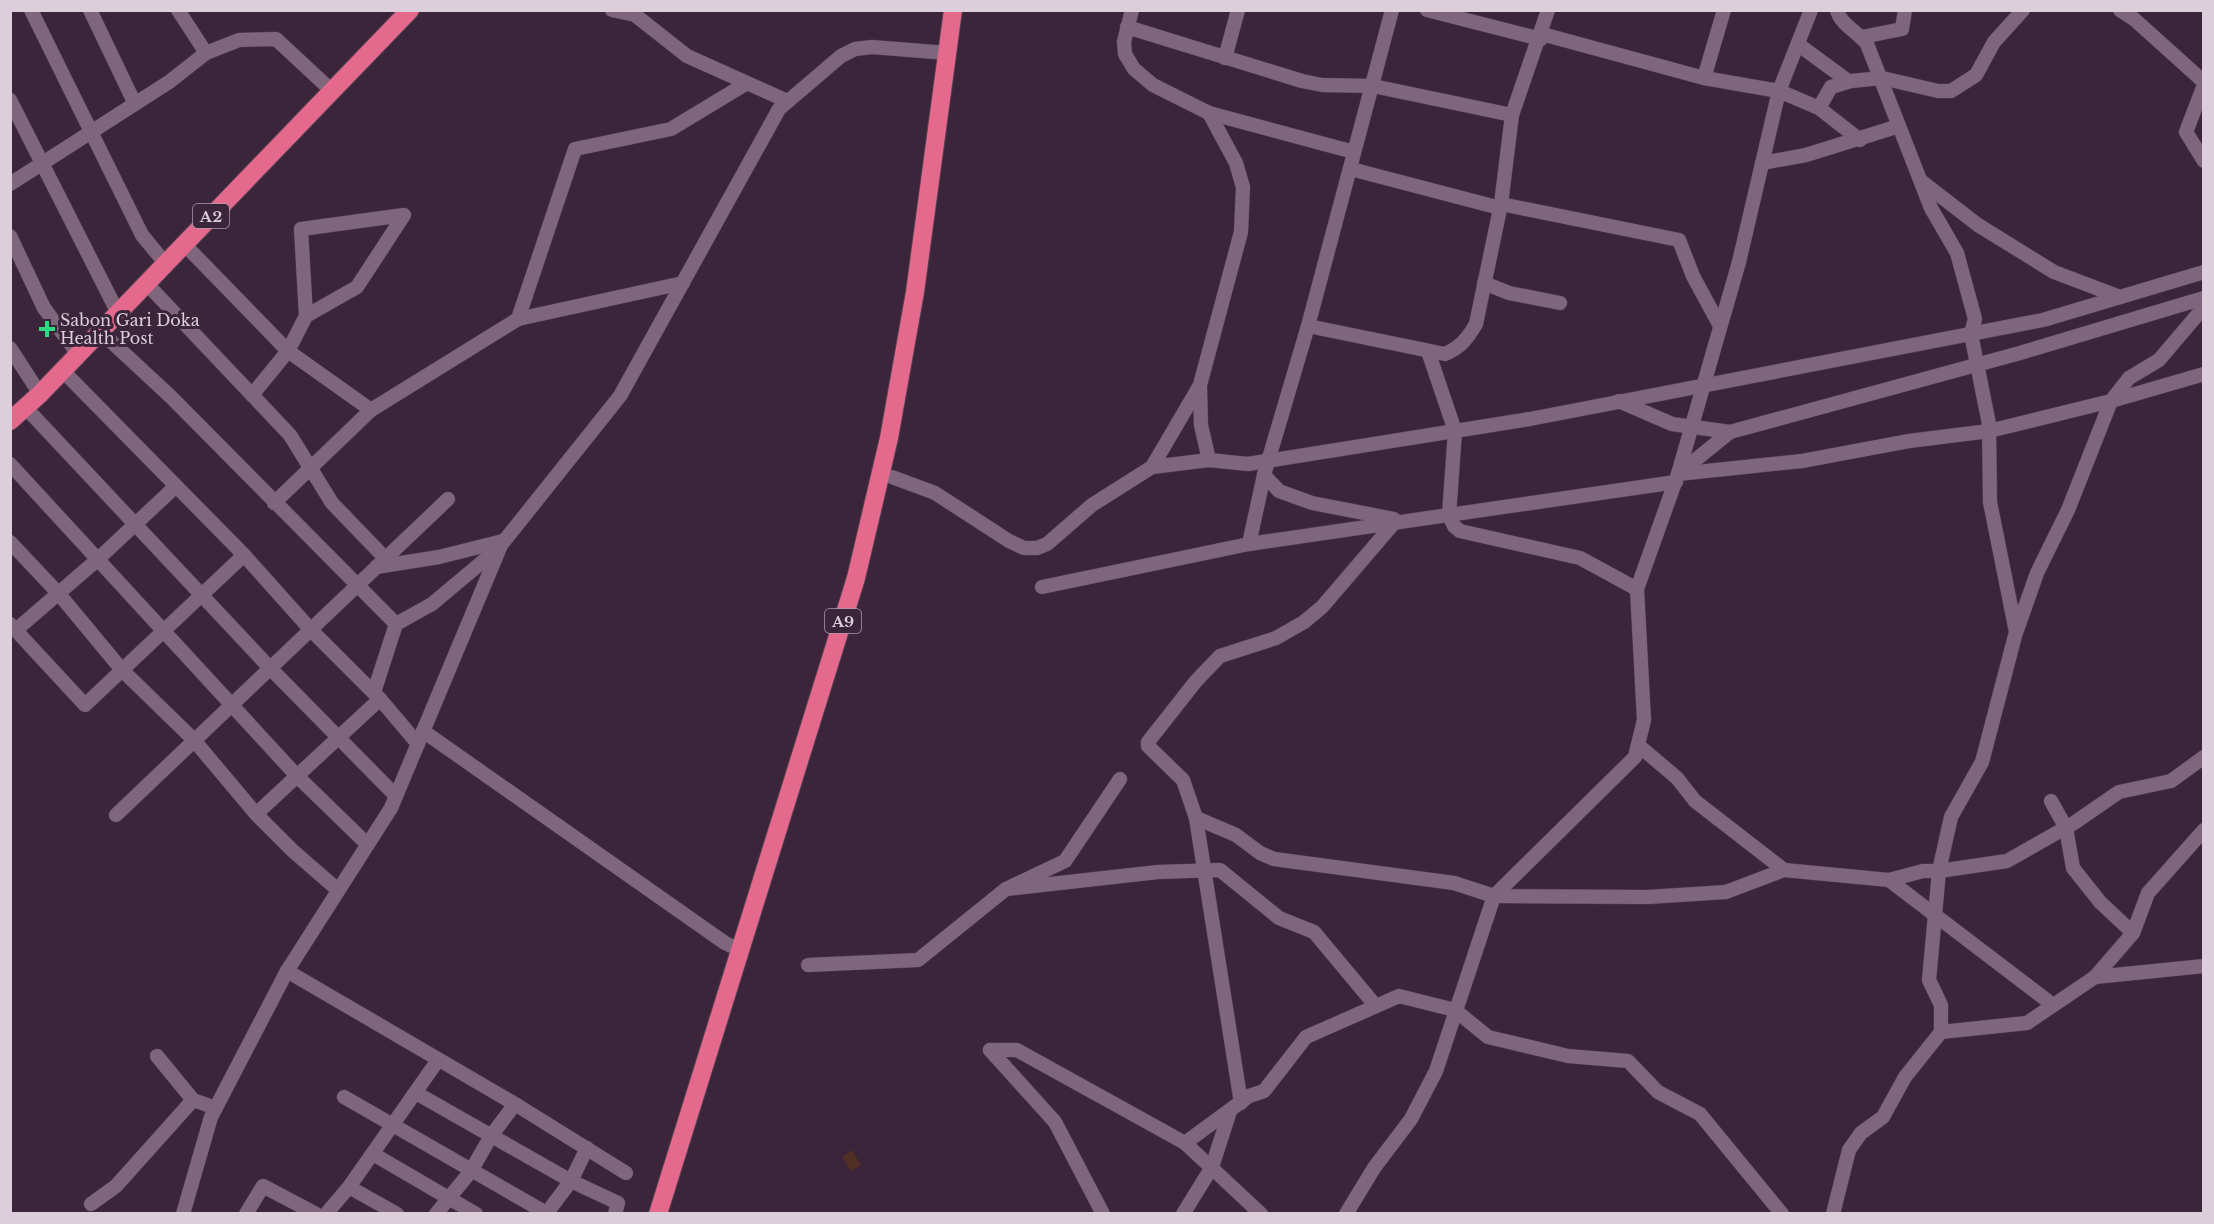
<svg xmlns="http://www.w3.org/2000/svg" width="2214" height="1224" viewBox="0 0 2214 1224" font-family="'Libre Baskerville',serif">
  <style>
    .green { fill: #502f25 }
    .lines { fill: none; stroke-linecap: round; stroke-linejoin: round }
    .minor-casing { stroke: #534051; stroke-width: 15 }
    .highway-casing { stroke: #534051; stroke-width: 20 }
    .minor { stroke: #7f667d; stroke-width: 14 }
    .highway { stroke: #e4698c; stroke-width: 18 }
    .poi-dot { fill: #31d882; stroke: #3b253a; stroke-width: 2 }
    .labels { text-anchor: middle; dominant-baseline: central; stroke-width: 6; stroke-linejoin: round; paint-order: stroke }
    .shield { fill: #3b253a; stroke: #ac9bab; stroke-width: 1.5 }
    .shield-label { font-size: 15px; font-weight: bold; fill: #ddcedb }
    .poi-label { font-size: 16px; fill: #ddcedb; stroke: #3b253a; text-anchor: start }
  </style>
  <rect width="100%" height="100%" fill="#3b253a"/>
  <polygon class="green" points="852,1150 861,1165 851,1171 842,1157"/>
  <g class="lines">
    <defs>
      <g id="minor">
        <polyline points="31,10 142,235 165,263"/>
        <polyline points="90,10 135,104"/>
        <polyline points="178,10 206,53"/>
        <polyline points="612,10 635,15 687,56 785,100"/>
        <polyline points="1132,10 1124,42 1125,54 1134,69 1153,85 1209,113 1236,163 1243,187 1241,232 1200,385 1152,467"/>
        <polyline points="1392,10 1308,326 1264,475 1279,491 1312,503 1394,519"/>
        <polyline points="1427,10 1541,39"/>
        <polyline points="2120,10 2134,19 2204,82"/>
        <polyline points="1127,27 1302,81 1322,85 1373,86 1512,115"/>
        <polyline points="1542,34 1704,78 1779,91 1819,108 1860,140"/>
        <polyline points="1862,37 1902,29 1905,10"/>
        <polyline points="1799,45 1848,81"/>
        <polyline points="1225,58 1238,10"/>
        <polyline points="1704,78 1724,10"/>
        <polyline points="2204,85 2186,132 2204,161"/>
        <polyline points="10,100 118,313"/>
        <polyline points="1819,108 1831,87 1851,81 1882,78 1938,91 1951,91 1976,75 1994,42 2023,10"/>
        <polyline points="1209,113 1354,152"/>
        <polyline points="1762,163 1806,155 1899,126"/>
        <polyline points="1351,169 1500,208"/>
        <polyline points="1921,181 1978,225 2054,272 2120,297"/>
        <polyline points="10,184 169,82 206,53 239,40 276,39 332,91"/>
        <polyline points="1501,204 1679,240 1693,276 1720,326"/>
        <polyline points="10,236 44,308 78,354"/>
        <polyline points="184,244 288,351 371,410"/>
        <polyline points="146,283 290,435 332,503 385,558"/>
        <polyline points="683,283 518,319 575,149 671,129 747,83"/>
        <polyline points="1484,283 1509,293 1560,303"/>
        <path d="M1308,326L1445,354C1461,347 1467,339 1476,324L1501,204L1512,115L1548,10"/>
        <polyline points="100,331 171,397 396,624"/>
        <polyline points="10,348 40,394"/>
        <polyline points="1428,351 1455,431 1449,515 1454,526 1460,531 1580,558 1637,589"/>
        <polyline points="62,370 244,555 311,630 380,699 418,744"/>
        <polyline points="1200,387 1201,425 1209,460"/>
        <polyline points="252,395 288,351 306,316 301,229 404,215 357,287 306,316"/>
        <polyline points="1619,401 1672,424 1730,432"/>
        <polyline points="26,408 270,668 396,796"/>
        <polyline points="10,464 297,776 367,844"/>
        <polyline points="1678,474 1730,432 2020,353 2204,298"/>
        <polyline points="1678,474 1802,461 1909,441 1989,431 2111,401 2204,374"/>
        <polyline points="892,477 935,493 1009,541 1024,548 1037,548 1047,544 1092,505 1152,467 1209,460 1248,464 1530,419 2043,320 2204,272"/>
        <polyline points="274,503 371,410 518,319"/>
        <path d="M1394,523L1322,607L1304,622L1276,638L1220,656L1196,681L1148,742V746L1183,780L1196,818L1236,835L1260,853L1274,859L1454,883L1494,896L1648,897L1726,892L1784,870L1889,880L1923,871H1939L1951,817L1982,762L2016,632L1990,502L1989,424L1971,334L1975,319L1957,253L1931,208L1867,44C1858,32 1840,24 1837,10"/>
        <polyline points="10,542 59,594 122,670 193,739 256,814 293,851 338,890"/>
        <polyline points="1249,544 1264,475"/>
        <polyline points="376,567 439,557 503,541"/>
        <polyline points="1042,587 1249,544 1676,482"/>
        <polyline points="10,624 85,705 244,555"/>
        <polyline points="16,630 97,560 176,486"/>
        <polyline points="2017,630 2037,573 2068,510 2111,401 2129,378 2159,360 2204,307"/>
        <polyline points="374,692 396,624 432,604 500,547"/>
        <polyline points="423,731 725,943 740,950"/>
        <polyline points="1638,745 1677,778 1695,801 1784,870"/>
        <polyline points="256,814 380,699"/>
        <polyline points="116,815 448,499"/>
        <polyline points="1196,818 1241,1103"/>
        <polyline points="1889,880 2053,1005"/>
        <polyline points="1006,889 1158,872 1220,870 1279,918 1314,932 1375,1005"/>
        <polyline points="2133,933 2148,893 2204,830"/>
        <polyline points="808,965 918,960 1006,889 1065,861 1120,779"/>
        <polyline points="287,971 515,1104 626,1173"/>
        <polyline points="2095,977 2204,966"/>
        <polyline points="1941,1032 2027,1023 2095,977 2133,933 2100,902 2073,868 2066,828 2051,801"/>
        <polyline points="990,1050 1017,1050 1185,1143 1249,1096 1264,1091 1306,1037 1399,996 1455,1010 1488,1037 1568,1056 1628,1061 1658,1092 1700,1114 1782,1214"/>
        <polyline points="990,1050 1055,1122 1103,1214"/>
        <polyline points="157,1056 193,1100 216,1108"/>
        <polyline points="416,1093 571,1181 618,1203 615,1214"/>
        <polyline points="344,1097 548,1214"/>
        <polyline points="1185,1143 1261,1214"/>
        <polyline points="373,1154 476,1214"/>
        <polyline points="349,1187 397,1214"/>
        <polyline points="91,1204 116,1186 193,1100"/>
        <polyline points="183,1214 211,1117 287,971 391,808 501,545 620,396 779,109 841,56 855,49 872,47 947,53"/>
        <polyline points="246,1214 263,1186 316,1214"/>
        <polyline points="326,1214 349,1187 438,1060"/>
        <polyline points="436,1214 471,1171 491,1136 515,1104"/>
        <polyline points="546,1214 571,1181 587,1148"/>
        <polyline points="1183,1214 1212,1167 1230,1111"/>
        <polyline points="1346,1214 1374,1168 1411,1119 1436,1071 1494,896 1635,757 1644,720 1637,589 1678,474 1739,262 1779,91 1811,10"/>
        <polyline points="1833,1214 1849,1150 1861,1133 1883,1117 1905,1077 1941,1032 1941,1005 1929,980 1939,871 2007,861 2074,823 2119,792 2171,781 2204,757"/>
      </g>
      <g id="highway">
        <polyline points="10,421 40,394 410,10"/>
        <polyline points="658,1214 856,578 889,438 915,292 953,10"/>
      </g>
    </defs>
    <use href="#minor" class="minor-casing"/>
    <use href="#highway" class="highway-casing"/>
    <use href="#minor" class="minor"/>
    <use href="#highway" class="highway"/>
  </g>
  <path class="poi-dot" d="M44 320h6v6h6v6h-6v6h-6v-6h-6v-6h6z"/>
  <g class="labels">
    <g class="shield">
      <rect x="193" y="204" width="36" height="24" rx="4.5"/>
      <rect x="825" y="609" width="36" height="24" rx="4.5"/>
    </g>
    <g class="shield-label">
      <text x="211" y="216">A2</text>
      <text x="843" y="621">A9</text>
    </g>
    <g class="poi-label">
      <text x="60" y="320">Sabon Gari Doka<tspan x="60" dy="18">Health Post</tspan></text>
    </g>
  </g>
  <rect width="2214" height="1224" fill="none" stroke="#ddcedb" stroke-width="24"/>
</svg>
